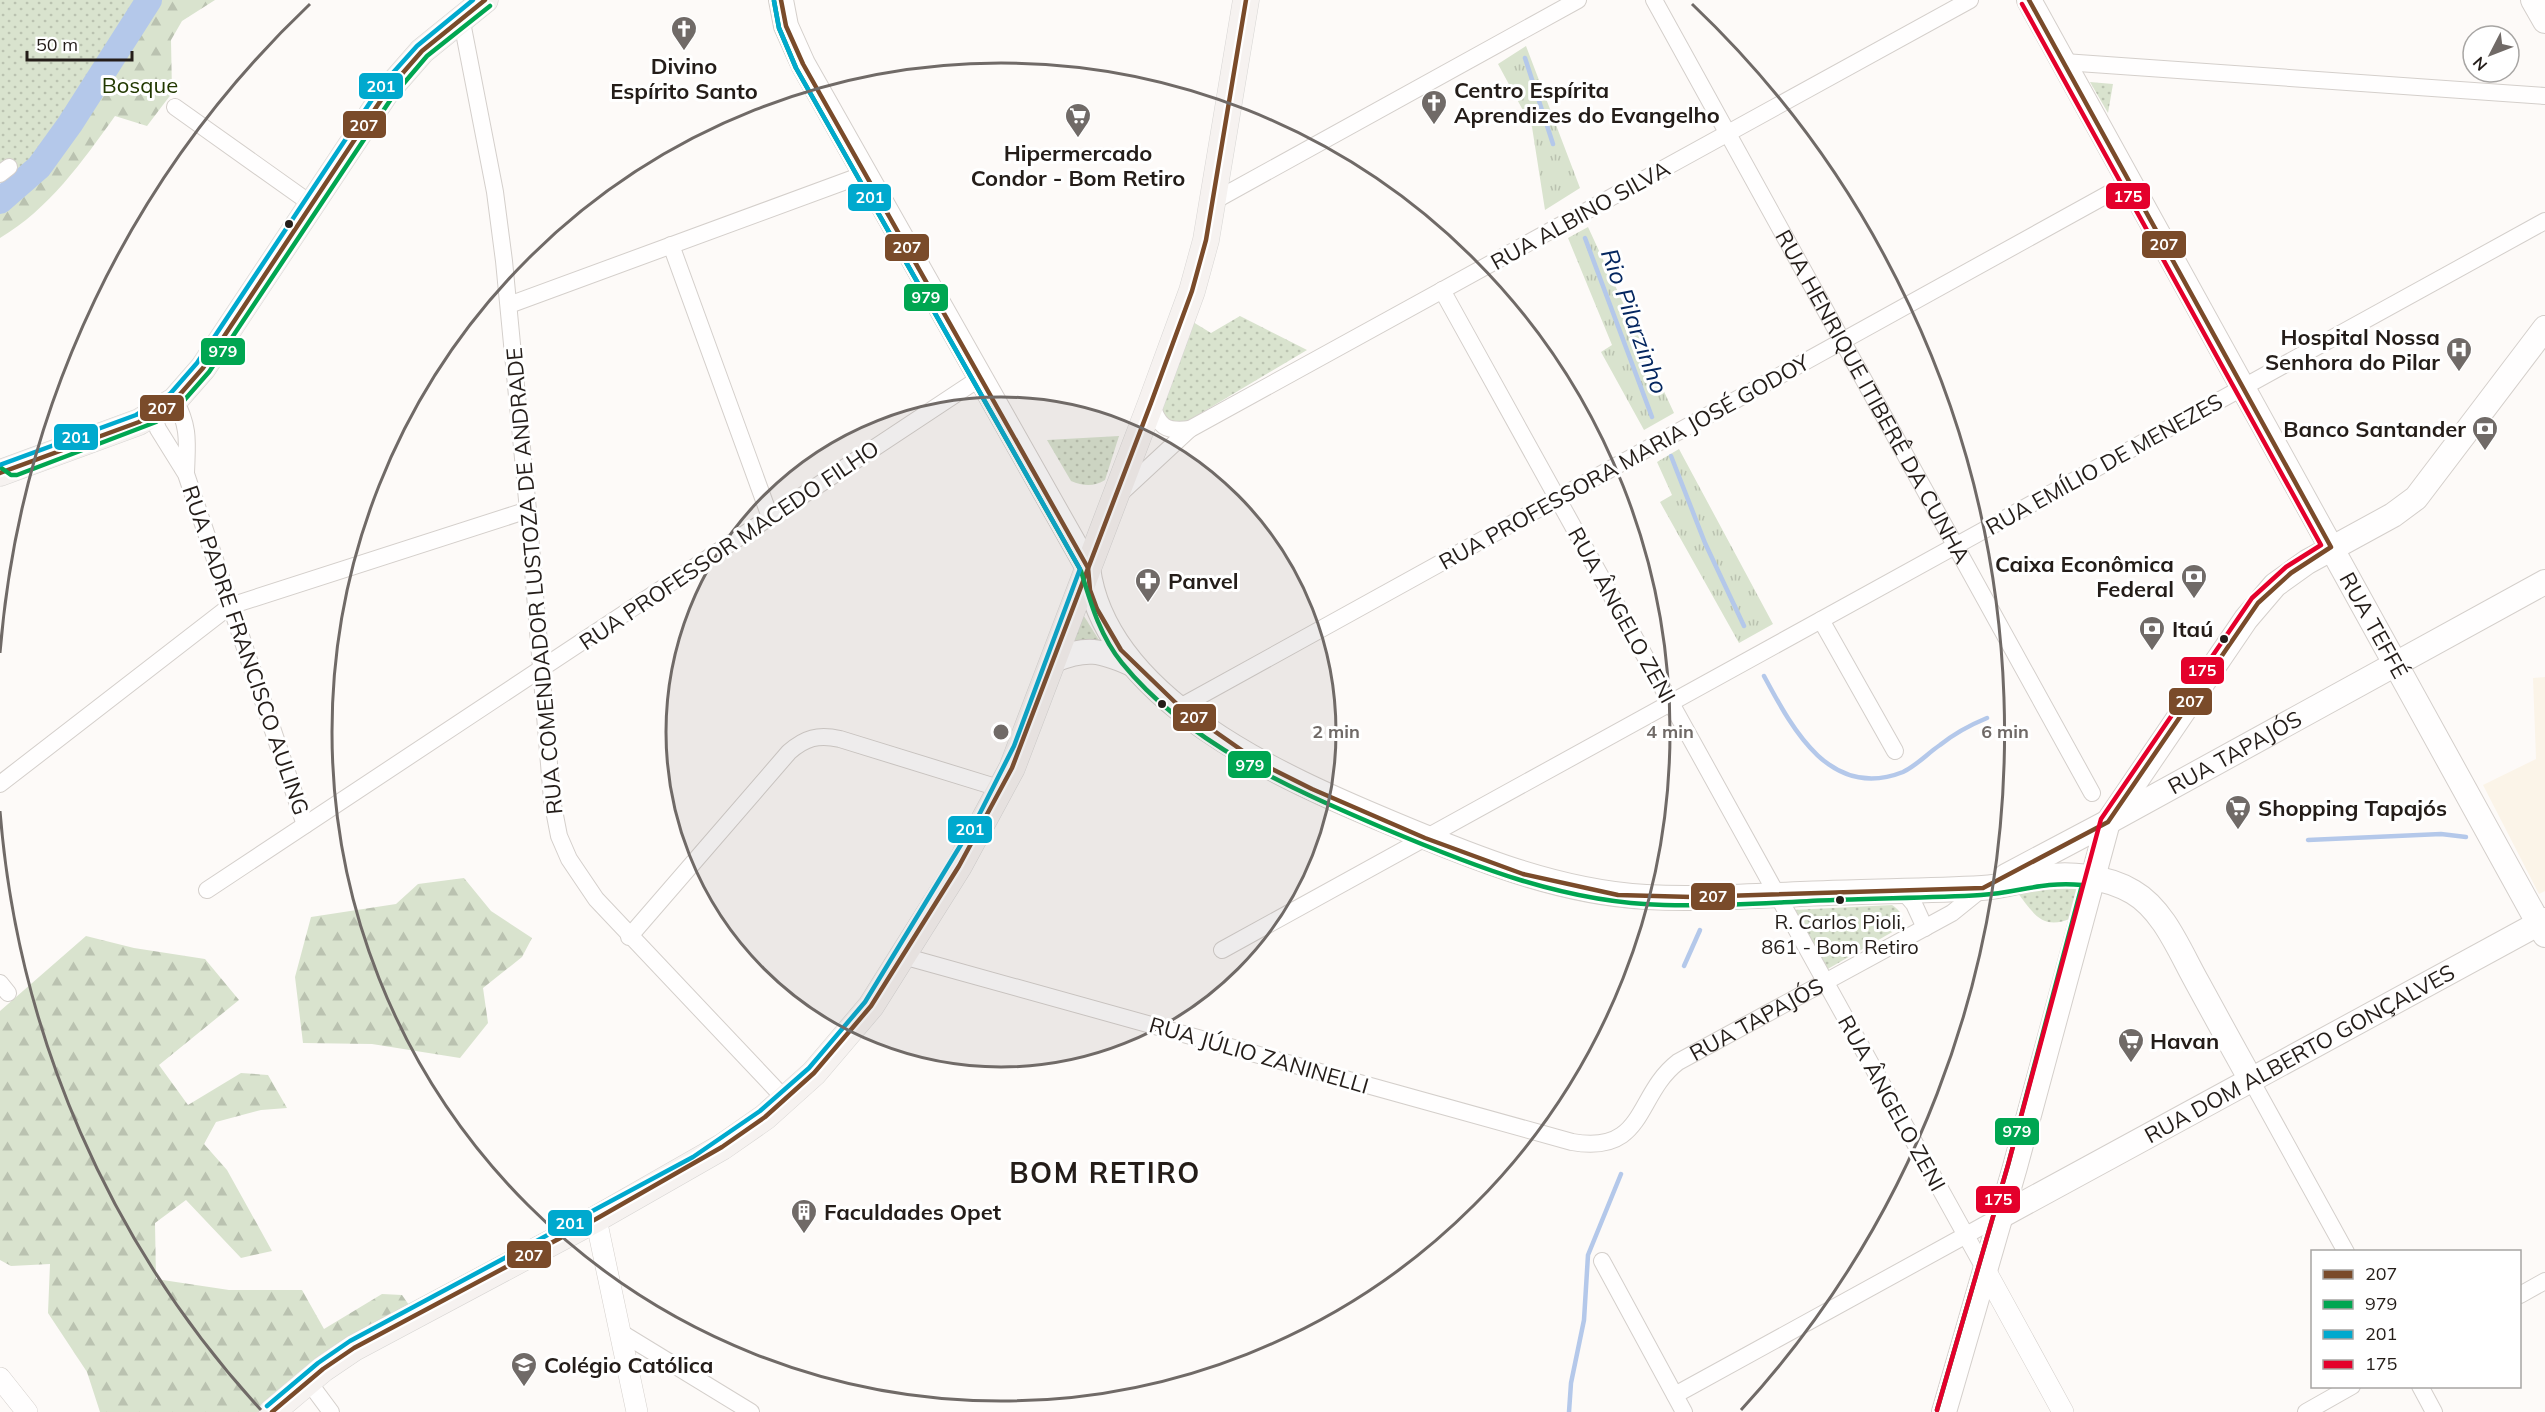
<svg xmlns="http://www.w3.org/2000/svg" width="2545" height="1412" viewBox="0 0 2545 1412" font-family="Mulish,sans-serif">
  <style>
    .industrial { fill: #fbf4e8 }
    .grass { fill: url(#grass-tufts) }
    .forest { fill: url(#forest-firs) }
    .park { fill: url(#park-dots) }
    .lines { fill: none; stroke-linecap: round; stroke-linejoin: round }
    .stream { stroke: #b4c8ea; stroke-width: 4.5 }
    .river { stroke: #b4c8ea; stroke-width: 26 }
    .minor-casing { stroke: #d4cfcb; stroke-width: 18 }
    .tertiary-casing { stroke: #d4cfcb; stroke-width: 22 }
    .secondary-casing { stroke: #d4cfcb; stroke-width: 26 }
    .primary-casing { stroke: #d7d5d3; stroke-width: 27 }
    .minor { stroke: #fffefe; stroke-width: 16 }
    .tertiary { stroke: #fffefe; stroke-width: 21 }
    .secondary { stroke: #fffefe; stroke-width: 24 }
    .primary { stroke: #f6f2f0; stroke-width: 26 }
    .bus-1-casing { stroke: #fff; stroke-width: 9 }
    .bus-2-casing { stroke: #fff; stroke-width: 9 }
    .bus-3-casing { stroke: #fff; stroke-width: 9 }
    .bus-4-casing { stroke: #fff; stroke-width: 9 }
    .bus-1 { stroke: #7a4b2a; stroke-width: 4.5 }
    .bus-2 { stroke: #00a651; stroke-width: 4.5 }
    .bus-3 { stroke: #00a9ce; stroke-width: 4.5 }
    .bus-4 { stroke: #e4002b; stroke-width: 4.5 }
    .ring { fill: none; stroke: #706a67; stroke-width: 3 }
    .bus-dot { fill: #241d19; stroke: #fff; stroke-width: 2 }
    .labels { text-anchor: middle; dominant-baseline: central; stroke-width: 6; stroke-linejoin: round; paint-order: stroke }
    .bus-label { font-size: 20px; fill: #241d19; stroke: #fff }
    .poi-label { font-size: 22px; font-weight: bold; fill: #241d19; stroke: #fff; text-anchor: start }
    .park-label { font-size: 22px; fill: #223900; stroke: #fff }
    .street-label { font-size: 22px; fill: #241d19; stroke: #fff }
    .water-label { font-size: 24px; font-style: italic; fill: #052760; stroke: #fff }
    .district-label { font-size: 28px; font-weight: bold; letter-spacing: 1.5px; fill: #241d19; stroke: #fff }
    .centre { fill: #706a67; stroke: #fff; stroke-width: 3 }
    .ring-label { font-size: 18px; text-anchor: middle; font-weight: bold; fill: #706a67; stroke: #fff; stroke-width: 6; stroke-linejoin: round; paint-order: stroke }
    .line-badge { stroke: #fff; stroke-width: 2 }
    .badge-label { font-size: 16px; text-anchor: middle; font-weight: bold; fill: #fff }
  </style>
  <defs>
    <pattern id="grass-tufts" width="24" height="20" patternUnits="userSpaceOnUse" patternTransform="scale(1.5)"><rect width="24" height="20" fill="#d9e3ce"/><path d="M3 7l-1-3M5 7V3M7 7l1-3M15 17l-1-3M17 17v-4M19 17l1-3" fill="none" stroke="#bac2b0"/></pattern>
    <pattern id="forest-firs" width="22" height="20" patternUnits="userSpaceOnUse" patternTransform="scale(1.5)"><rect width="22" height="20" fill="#d9e3ce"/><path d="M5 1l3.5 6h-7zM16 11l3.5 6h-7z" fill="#bac2b0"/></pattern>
    <pattern id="park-dots" width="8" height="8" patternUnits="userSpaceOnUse" patternTransform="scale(1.5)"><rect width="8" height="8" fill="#d9e3ce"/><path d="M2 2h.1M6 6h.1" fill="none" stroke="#bac2b0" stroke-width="1.8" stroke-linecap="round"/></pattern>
  </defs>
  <rect width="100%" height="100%" fill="#fdfaf8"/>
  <polygon class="industrial" points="2545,677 2545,891 2539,894 2483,785 2536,759 2533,678"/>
  <g class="grass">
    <polygon points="1526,46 1580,188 1545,210 1532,127 1498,64"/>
    <polygon points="1588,227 1674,413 1644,430 1601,352 1612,345 1568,238"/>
    <polygon points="1679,449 1773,624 1739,643 1660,502 1672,495 1657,462"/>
  </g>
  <g class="forest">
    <path d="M158,0H215L182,21L171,40L172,93L147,126L115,116C82,162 49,209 0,238V189L13,199C72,142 117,70 158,0Z"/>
    <polygon points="464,878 491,911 532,938 522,957 483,988 488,1023 460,1058 372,1044 303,1043 295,977 311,917 396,904 418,884"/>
    <polygon points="86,936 134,948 205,959 239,1000 159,1065 188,1105 241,1073 268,1075 287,1108 261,1110 216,1122 204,1144 227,1170 272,1251 241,1258 186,1200 155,1223 156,1279 229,1290 302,1290 324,1329 382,1294 402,1295 409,1305 333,1350 259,1412 100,1412 87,1372 48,1313 50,1264 11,1266 0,1260 0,1011"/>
  </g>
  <g class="park">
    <path d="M0,0H141C101,63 65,135 8,184L0,169Z"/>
    <polygon points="2090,82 2113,84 2108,113"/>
    <path d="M1240,316L1307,350L1186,422C1172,425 1168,421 1162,409L1193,322L1211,333Z"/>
    <path d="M1119,436L1105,480C1094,487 1083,486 1071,481L1047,440Z"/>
    <polygon points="1082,613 1099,640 1071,643"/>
    <path d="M2081,883L2072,918C2042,931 2034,914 2017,892Z"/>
    <path d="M1892,905C1900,910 1905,917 1901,927L1826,970L1793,910Z"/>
  </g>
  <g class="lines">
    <g class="stream">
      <polyline points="1525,58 1553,144"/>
      <polyline points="1585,238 1652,417"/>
      <polyline points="1671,456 1705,543 1744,626"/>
      <path d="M1764,676C1792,728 1830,801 1903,772C1916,766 1928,753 1940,745C1955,733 1970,725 1987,718"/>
      <polyline points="2308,840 2441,834 2466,837"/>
      <polyline points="1684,966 1700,930"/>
      <polyline points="1569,1412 1571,1383 1584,1320 1588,1255 1621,1174"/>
    </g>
    <polyline class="river" points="0,201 39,167 70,124 149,0"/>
    <defs>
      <g id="minor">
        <path id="s1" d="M1654,0L2092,793"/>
        <polyline points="461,17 495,192 504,261 528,510 552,800 559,836 569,859 596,899 786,1100"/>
        <polyline points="2064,62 2545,96"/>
        <polyline points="175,107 310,203"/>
        <polyline points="0,174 9,167"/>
        <polyline points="1214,201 1578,0"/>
        <polyline points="671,245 770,517"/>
        <polyline points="1442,290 1984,1268"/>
        <polyline points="509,305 865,174"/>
        <path d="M175,400C190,428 187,443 186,473"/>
        <path d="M1151,403C1159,427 1165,432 1190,429"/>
        <polyline points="153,415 158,429 186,474 305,825"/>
        <polyline points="1121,493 1190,429 1970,0"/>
        <polyline points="1821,620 1895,751"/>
        <polyline points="1180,707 2130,182"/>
        <polyline points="0,784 230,606 528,510"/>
        <polyline points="207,890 980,378"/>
        <polyline points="1902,890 1914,904 1925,928"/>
        <path d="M629,937L789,752C805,738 818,734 840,739L1002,789"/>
        <polyline points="1222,950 2545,221"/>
        <path id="s2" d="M903,956L1572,1142C1646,1155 1635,1095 1678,1062L1952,913L1983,888"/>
        <polyline points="0,983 8,993"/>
        <polyline points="2251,1080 2346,1252"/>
        <polyline points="1602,1261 1684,1412"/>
        <polyline points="2520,1295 2545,1281"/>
        <polyline points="620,1332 751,1412"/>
        <polyline points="308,1381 331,1412"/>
        <polyline points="2420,1386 2434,1412"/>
        <polyline points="1675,1395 1999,1217"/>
        <polyline points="2306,1412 2352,1386"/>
      </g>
      <g id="tertiary">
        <polyline points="596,1219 637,1412"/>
        <polyline points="1984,1268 2063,1412"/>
        <polyline points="0,1378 27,1412"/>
      </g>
      <g id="secondary">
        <path d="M781,0L786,26L803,64L1088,568C1105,700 1283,778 1391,823C1472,857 1557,892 1646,897C1706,900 1767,895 1828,893C1879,891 1931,891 1982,888C2001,887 2019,881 2037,878C2067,872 2106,876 2133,892C2164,910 2180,952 2197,982C2215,1015 2233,1048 2251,1080"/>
        <path id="s3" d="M2029,0L2545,935"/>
        <polyline points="2533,0 2545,21"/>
        <path d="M1054,660C1087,647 1100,650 1132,664"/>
        <path id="s4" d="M2006,876L2108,822L2545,582"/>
        <path id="s5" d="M1999,1217L2545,920"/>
        <polyline points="1944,1412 2015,1167 2108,822 2246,619 2275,585 2307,562 2393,515 2416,498 2545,328"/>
      </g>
      <g id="primary">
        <polyline points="0,473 139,422 175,400 203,368 387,91 422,51 485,0"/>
        <polyline points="272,1412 323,1369 354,1348 596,1219 722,1147 765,1117 814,1073 871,1006 959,866 1012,768 1151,403 1192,291 1206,240 1246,0"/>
      </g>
    </defs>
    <use href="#minor" class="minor-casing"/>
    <use href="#tertiary" class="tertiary-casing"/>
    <use href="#secondary" class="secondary-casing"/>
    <use href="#primary" class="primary-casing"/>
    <use href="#minor" class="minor"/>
    <use href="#tertiary" class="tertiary"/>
    <use href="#secondary" class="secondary"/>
    <use href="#primary" class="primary"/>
    <defs>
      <g id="bus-1">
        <polyline points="781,0 786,26 803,64 1088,568 1090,590 1097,609 1121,650 1180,707 1260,763 1312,789 1425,838 1523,874 1618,895 1692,897 1983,888 2108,822 2258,603 2291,573 2331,547 2029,0"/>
        <polyline points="0,473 139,422 175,400 203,368 387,91 422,51 485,0"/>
        <polyline points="272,1412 323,1369 354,1348 596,1219 722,1147 765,1117 814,1073 871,1006 959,866 1012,768 1151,403 1192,291 1206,240 1246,0"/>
      </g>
      <g id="bus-2">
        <path d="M774,1L779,28L796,68L1081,571C1091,604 1100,636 1122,663C1188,744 1290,788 1383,828C1473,866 1565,903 1664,905C1721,907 1778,902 1834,900C1883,898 1932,898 1981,895C2018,893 2042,881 2082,885L2008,1165L1937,1410"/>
        <polyline points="0,467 11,475 17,475 156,422 180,405 209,372 393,96 427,56 490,6"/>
      </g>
      <g id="bus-3">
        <polyline points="0,465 136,415 170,394 197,363 381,86 417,46 473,0"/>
        <polyline points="267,1406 318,1363 350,1341 693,1157 760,1111 809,1068 865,1002 979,815 1014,746 1080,569 796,68 779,28 774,1"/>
      </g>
      <polyline id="bus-4" points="1937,1410 2008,1165 2101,819 2252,598 2286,567 2321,545 2022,4"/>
    </defs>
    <use href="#bus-1" class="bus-1-casing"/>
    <use href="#bus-2" class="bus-2-casing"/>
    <use href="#bus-3" class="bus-3-casing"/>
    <use href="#bus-4" class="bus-4-casing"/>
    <use href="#bus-1" class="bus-1"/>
    <use href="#bus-2" class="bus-2"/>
    <use href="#bus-3" class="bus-3"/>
    <use href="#bus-4" class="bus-4"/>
  </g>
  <circle cx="1001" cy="732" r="335" fill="#706a67" fill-opacity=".12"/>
  <g class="ring">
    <circle cx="1001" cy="732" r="335"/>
    <circle cx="1001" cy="732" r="669"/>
    <path d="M261 1410A1004 1004 0 0 1 0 811M0 653A1004 1004 0 0 1 310 4M1692 4A1004 1004 0 0 1 1741 1410"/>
  </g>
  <defs>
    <symbol id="church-pin" viewBox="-11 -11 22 30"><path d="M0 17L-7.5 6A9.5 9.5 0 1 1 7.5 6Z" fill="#706a67" stroke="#fff"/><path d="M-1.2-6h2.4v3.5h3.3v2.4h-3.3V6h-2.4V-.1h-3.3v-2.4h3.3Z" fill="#fff"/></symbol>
    <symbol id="supermarket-pin" viewBox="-11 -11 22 30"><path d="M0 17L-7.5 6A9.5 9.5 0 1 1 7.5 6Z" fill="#706a67" stroke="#fff"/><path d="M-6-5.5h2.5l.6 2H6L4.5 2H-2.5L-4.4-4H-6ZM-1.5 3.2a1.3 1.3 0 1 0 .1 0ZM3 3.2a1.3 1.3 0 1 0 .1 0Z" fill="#fff"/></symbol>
    <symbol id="hospital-pin" viewBox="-11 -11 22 30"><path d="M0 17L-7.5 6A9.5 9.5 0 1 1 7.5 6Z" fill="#706a67" stroke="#fff"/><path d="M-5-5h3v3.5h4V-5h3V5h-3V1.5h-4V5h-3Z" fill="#fff"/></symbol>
    <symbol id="bank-pin" viewBox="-11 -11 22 30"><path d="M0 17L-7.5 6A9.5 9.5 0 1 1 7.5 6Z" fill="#706a67" stroke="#fff"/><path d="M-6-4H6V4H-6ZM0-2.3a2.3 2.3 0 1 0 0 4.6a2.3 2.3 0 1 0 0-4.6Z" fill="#fff"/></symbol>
    <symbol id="pharmacy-pin" viewBox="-11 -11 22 30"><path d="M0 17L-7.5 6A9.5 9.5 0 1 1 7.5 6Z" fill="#706a67" stroke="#fff"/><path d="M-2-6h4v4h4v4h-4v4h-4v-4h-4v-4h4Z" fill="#fff"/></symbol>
    <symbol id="building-pin" viewBox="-11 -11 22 30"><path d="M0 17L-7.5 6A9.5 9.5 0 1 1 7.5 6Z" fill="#706a67" stroke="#fff"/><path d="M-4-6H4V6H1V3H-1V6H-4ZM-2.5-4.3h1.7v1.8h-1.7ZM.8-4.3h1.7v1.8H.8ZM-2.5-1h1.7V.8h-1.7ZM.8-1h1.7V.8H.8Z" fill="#fff"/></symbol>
    <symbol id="university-pin" viewBox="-11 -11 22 30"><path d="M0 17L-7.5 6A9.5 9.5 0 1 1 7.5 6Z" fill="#706a67" stroke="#fff"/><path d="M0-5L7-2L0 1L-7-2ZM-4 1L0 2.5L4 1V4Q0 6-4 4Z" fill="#fff"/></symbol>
  </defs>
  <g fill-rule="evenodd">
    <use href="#church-pin" x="669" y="14" width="30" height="40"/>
    <use href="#church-pin" x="1419" y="88" width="30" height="40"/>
    <use href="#supermarket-pin" x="1063" y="101" width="30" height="40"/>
    <use href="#hospital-pin" x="2444" y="335" width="30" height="40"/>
    <use href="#bank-pin" x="2470" y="414" width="30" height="40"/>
    <use href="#bank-pin" x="2179" y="562" width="30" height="40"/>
    <use href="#pharmacy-pin" x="1133" y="566" width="30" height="40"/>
    <use href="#bank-pin" x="2137" y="614" width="30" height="40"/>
    <use href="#supermarket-pin" x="2223" y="793" width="30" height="40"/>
    <use href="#supermarket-pin" x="2116" y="1026" width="30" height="40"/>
    <use href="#building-pin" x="789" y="1197" width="30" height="40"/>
    <use href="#university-pin" x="509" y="1350" width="30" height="40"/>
  </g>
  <g class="bus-dot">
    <circle cx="289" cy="224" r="5"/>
    <circle cx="2224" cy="639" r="5"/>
    <circle cx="1162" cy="704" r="5"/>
    <circle cx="1840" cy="900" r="5"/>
  </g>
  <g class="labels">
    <g class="bus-label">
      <text x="1840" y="921">R. Carlos Pioli,<tspan x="1840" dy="25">861 - Bom Retiro</tspan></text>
    </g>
    <g class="poi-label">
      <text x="684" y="66" text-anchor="middle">Divino<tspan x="684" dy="25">Espírito Santo</tspan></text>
      <text x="1454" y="90">Centro Espírita<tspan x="1454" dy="25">Aprendizes do Evangelho</tspan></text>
      <text x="1078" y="153" text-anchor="middle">Hipermercado<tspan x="1078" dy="25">Condor - Bom Retiro</tspan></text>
      <text x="2440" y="337" text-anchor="end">Hospital Nossa<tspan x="2440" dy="25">Senhora do Pilar</tspan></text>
      <text x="2466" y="429" text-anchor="end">Banco Santander</text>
      <text x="2174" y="564" text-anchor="end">Caixa Econômica<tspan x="2174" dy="25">Federal</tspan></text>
      <text x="1168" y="581">Panvel</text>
      <text x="2172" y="629">Itaú</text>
      <text x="2258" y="808">Shopping Tapajós</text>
      <text x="2150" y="1041">Havan</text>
      <text x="824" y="1212">Faculdades Opet</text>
      <text x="544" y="1365">Colégio Católica</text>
    </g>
    <g class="park-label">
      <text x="140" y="85">Bosque</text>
    </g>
    <g class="street-label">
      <text transform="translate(1580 215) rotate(-29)">RUA ALBINO SILVA</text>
      <text stroke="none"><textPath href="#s1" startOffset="453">RUA HENRIQUE ITIBERÊ DA CUNHA</textPath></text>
      <text transform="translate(1624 462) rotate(-29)">RUA PROFESSORA MARIA JOSÉ GODOY</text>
      <text transform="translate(2104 464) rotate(-29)">RUA EMÍLIO DE MENEZES</text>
      <text transform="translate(729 545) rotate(-34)">RUA PROFESSOR MACEDO FILHO</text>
      <text transform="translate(534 581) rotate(-95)">RUA COMENDADOR LUSTOZA DE ANDRADE</text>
      <text transform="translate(1622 615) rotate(61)">RUA ÂNGELO ZENI</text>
      <text stroke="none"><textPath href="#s3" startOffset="714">RUA TEFFÉ</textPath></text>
      <text transform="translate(246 650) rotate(71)">RUA PADRE FRANCISCO AULING</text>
      <text stroke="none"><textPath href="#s4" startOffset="260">RUA TAPAJÓS</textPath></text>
      <text stroke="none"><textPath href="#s2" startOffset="928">RUA TAPAJÓS</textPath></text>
      <text stroke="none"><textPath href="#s5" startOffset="342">RUA DOM ALBERTO GONÇALVES</textPath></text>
      <text transform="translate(1259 1055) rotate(16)">RUA JÚLIO ZANINELLI</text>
      <text transform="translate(1892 1103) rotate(61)">RUA ÂNGELO ZENI</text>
    </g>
    <g class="water-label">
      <text transform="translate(1635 321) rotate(70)">Rio Pilarzinho</text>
    </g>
    <g class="district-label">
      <text x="1105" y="1172">BOM RETIRO</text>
    </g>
  </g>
  <circle cx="1001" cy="732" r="9" class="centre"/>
  <g class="ring-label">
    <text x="1336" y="738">2 min</text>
    <text x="1670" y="738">4 min</text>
    <text x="2005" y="738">6 min</text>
  </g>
  <g class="line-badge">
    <rect x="358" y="72" width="46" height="28" rx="6" fill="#00a9ce"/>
    <rect x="342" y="110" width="45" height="29" rx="6" fill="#7a4b2a"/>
    <rect x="2105" y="182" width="46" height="28" rx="6" fill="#e4002b"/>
    <rect x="847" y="183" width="45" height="29" rx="6" fill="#00a9ce"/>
    <rect x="2141" y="230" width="46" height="29" rx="6" fill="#7a4b2a"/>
    <rect x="884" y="233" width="46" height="29" rx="6" fill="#7a4b2a"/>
    <rect x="903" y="283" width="46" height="29" rx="6" fill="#00a651"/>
    <rect x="200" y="337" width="46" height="29" rx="6" fill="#00a651"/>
    <rect x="139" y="394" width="46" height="28" rx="6" fill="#7a4b2a"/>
    <rect x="53" y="423" width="46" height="28" rx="6" fill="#00a9ce"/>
    <rect x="2180" y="656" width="45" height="29" rx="6" fill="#e4002b"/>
    <rect x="2168" y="687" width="45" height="29" rx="6" fill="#7a4b2a"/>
    <rect x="1172" y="703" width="45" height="29" rx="6" fill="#7a4b2a"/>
    <rect x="1227" y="750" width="45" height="29" rx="6" fill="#00a651"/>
    <rect x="947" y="815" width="46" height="29" rx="6" fill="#00a9ce"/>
    <rect x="1690" y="882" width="46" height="29" rx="6" fill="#7a4b2a"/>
    <rect x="1994" y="1117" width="46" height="29" rx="6" fill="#00a651"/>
    <rect x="1975" y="1185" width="46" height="29" rx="6" fill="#e4002b"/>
    <rect x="547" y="1209" width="46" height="28" rx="6" fill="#00a9ce"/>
    <rect x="506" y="1240" width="46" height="29" rx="6" fill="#7a4b2a"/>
  </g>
  <g class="badge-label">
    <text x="381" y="92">201</text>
    <text x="364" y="131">207</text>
    <text x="2128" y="202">175</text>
    <text x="870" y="203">201</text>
    <text x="2164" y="250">207</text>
    <text x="907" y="253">207</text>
    <text x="926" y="303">979</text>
    <text x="223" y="357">979</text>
    <text x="162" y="414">207</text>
    <text x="76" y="443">201</text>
    <text x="2202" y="676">175</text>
    <text x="2190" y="707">207</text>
    <text x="1194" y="723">207</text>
    <text x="1250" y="771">979</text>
    <text x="970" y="835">201</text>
    <text x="1713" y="902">207</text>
    <text x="2017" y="1137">979</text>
    <text x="1998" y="1205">175</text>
    <text x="570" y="1229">201</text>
    <text x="529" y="1261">207</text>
  </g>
  <rect x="2311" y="1250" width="210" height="138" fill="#ffffff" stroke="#a7a5a3" stroke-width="1.5"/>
  <rect x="2323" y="1270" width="30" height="9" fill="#7a4b2a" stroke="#a7a5a3" stroke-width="1.5"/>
  <text x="2365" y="1280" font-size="18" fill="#241d19">207</text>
  <rect x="2323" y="1300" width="30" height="9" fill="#00a651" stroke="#a7a5a3" stroke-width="1.5"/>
  <text x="2365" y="1310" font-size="18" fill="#241d19">979</text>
  <rect x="2323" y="1330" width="30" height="9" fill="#00a9ce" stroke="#a7a5a3" stroke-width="1.5"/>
  <text x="2365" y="1340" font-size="18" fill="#241d19">201</text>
  <rect x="2323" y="1360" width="30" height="9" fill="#e4002b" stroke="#a7a5a3" stroke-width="1.5"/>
  <text x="2365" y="1370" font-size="18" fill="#241d19">175</text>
  <g transform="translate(2491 54) rotate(228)"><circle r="28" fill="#ffffff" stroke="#a7a5a3" stroke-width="1.5"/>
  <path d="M0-4.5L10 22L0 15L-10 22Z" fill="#706a67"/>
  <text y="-9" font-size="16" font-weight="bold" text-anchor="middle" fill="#241d19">N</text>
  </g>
  <path d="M27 51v9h105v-9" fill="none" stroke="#241d19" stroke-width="3"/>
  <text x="36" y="51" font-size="18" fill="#241d19" stroke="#ffffff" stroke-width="4.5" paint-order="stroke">50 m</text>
</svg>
